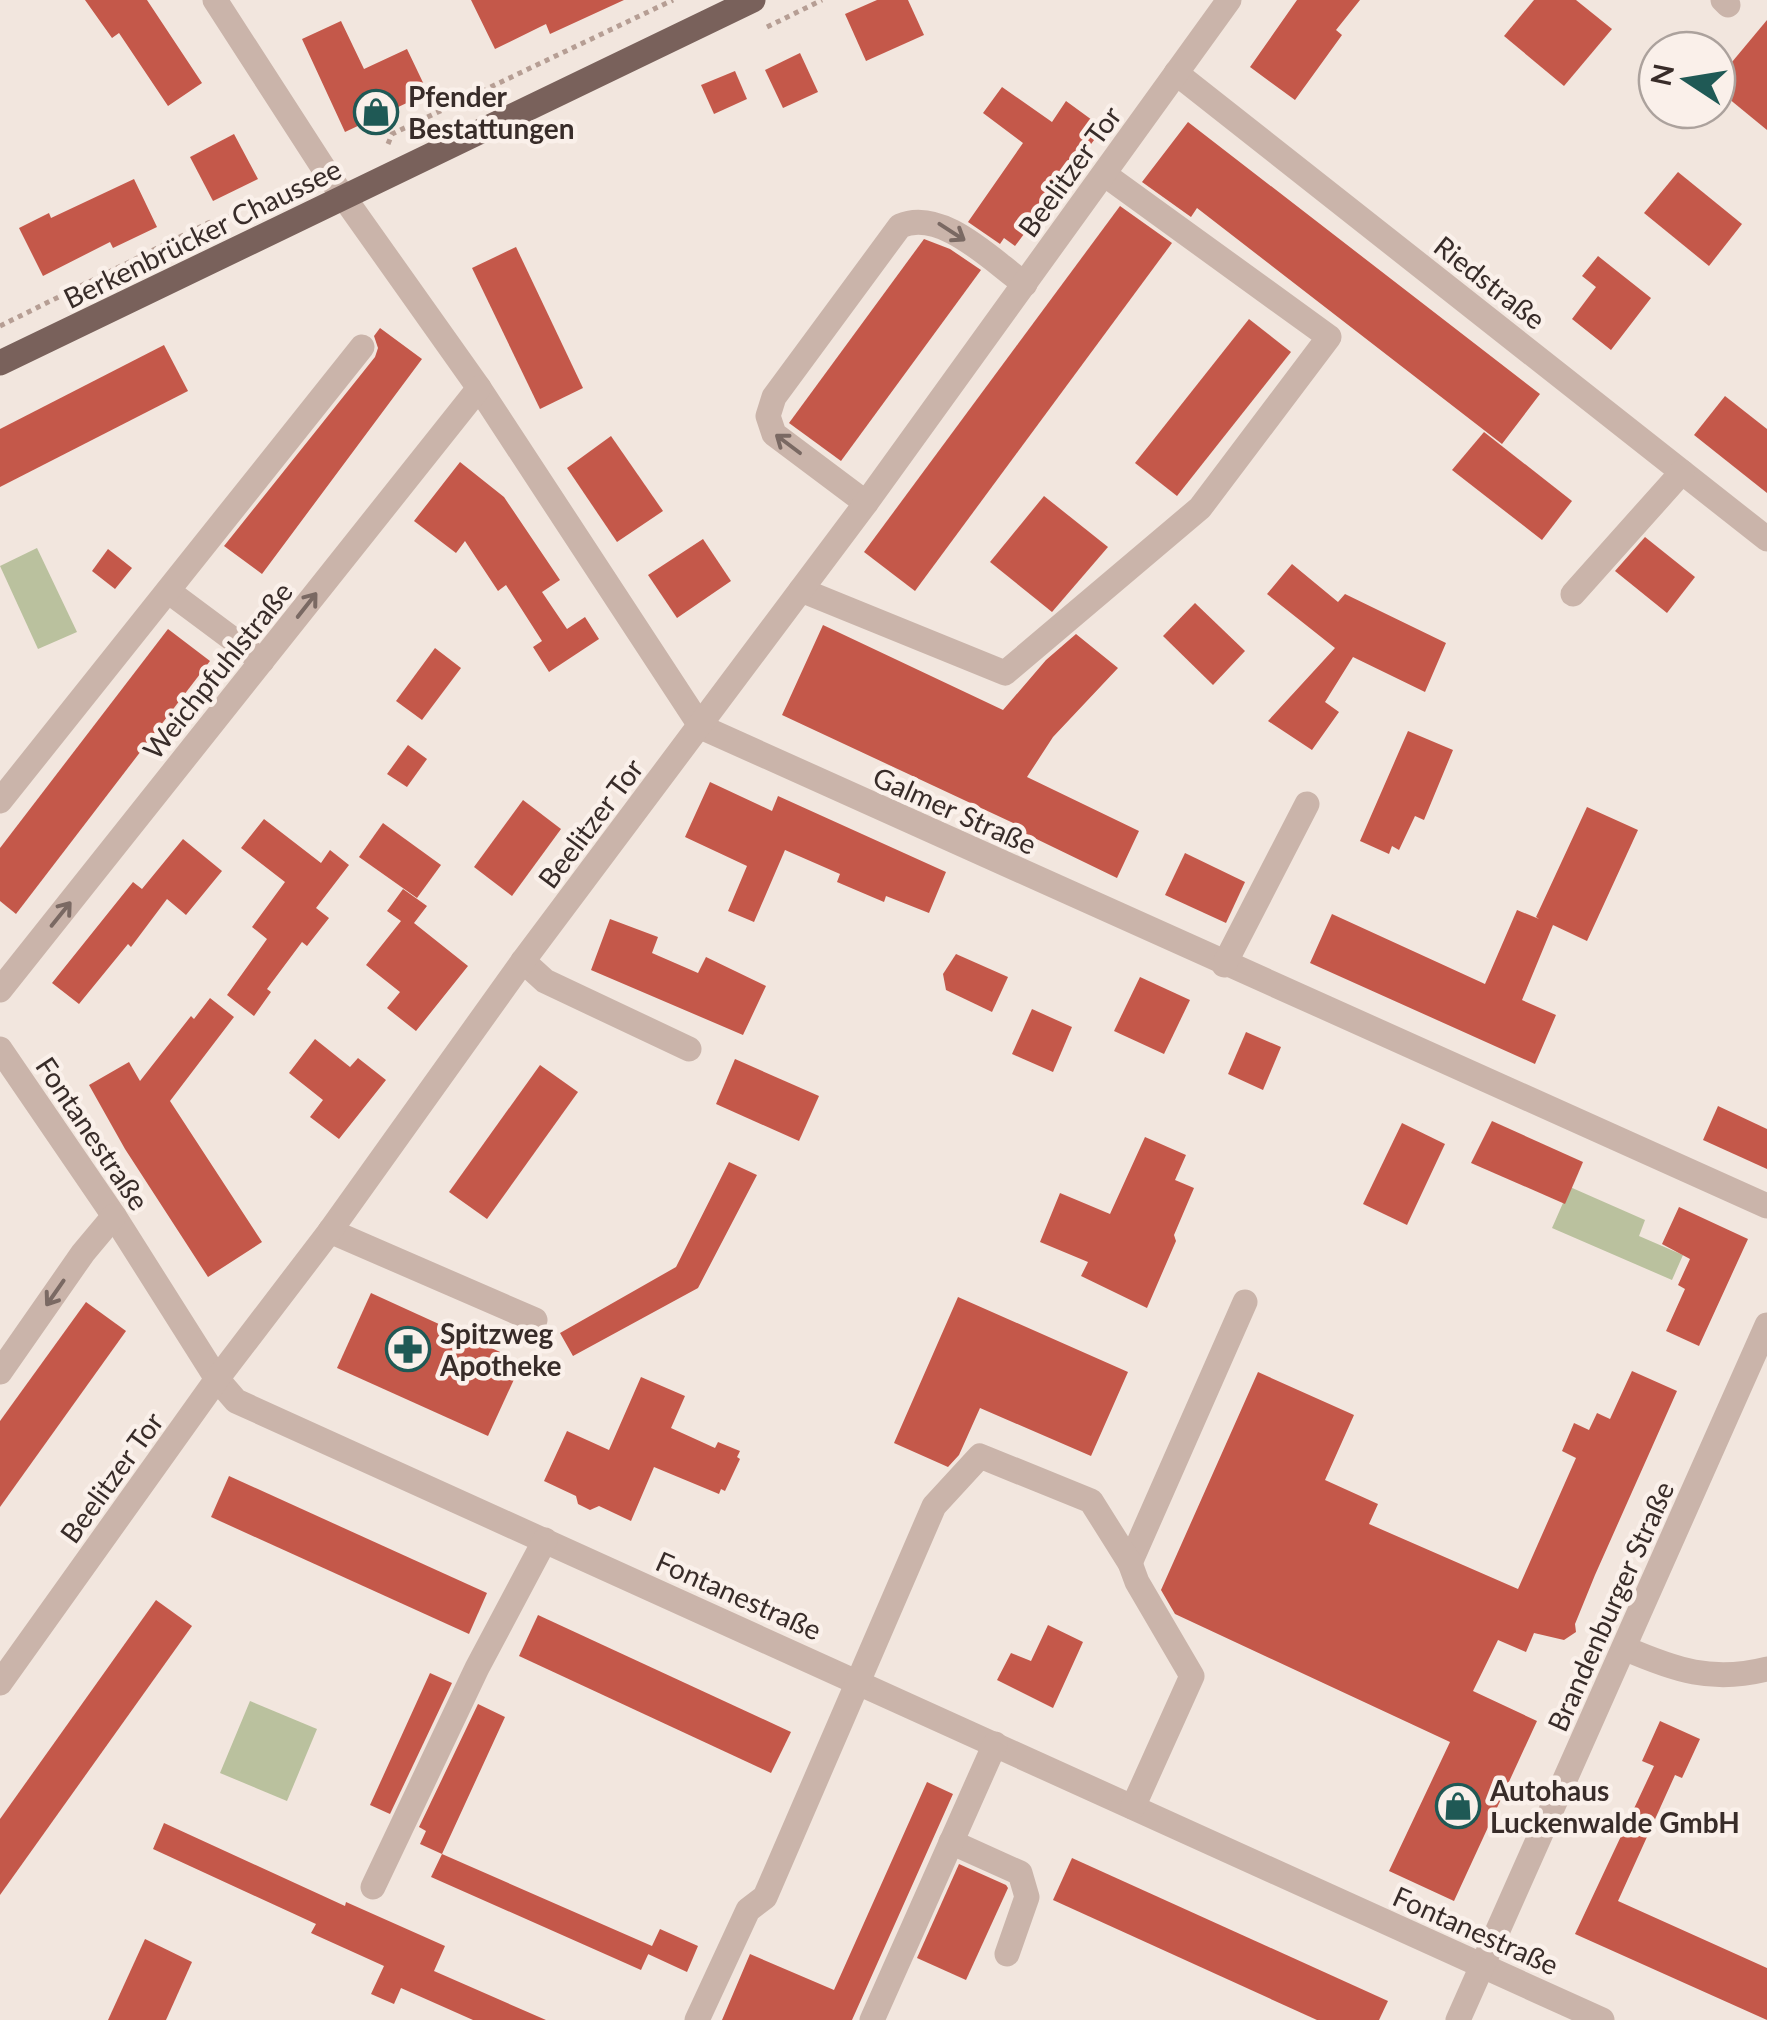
<svg xmlns="http://www.w3.org/2000/svg" width="1767" height="2020" viewBox="0 0 1767 2020" font-family="Lato,sans-serif">
  <style>
    .green { fill: #bac19e }
    .building { fill: #c4584a }
    .lines { fill: none; stroke-linecap: round; stroke-linejoin: round }
    .path { stroke: #b69e94; stroke-width: 5; stroke-dasharray: 5 5; stroke-linecap: butt }
    .minor { stroke: #cab4aa; stroke-width: 25 }
    .major { stroke: #79615b; stroke-width: 25 }
    .oneway { stroke: #7a6963 }
    .labels { text-anchor: middle; dominant-baseline: central; stroke-width: 9; stroke-linejoin: round; paint-order: stroke }
    .poi-label { font-size: 28px; font-weight: bold; fill: #382c29; stroke: #faf0ea; text-anchor: start }
    .street-label { font-size: 28px; fill: #382c29; stroke: #faf0ea }
  </style>
  <rect width="100%" height="100%" fill="#f2e6de"/>
  <g class="green">
    <polygon points="37,548 77,632 38,649 0,566"/>
    <polygon points="1570,1187 1645,1220 1639,1236 1683,1255 1672,1280 1552,1228"/>
    <polygon points="250,1701 317,1729 287,1801 220,1773"/>
  </g>
  <g class="building">
    <polygon points="85,0 147,0 202,83 168,106 119,33 112,38"/>
    <polygon points="471,0 624,0 550,34 546,24 495,49"/>
    <polygon points="877,0 908,0 924,35 866,61 845,14"/>
    <polygon points="1297,0 1360,0 1336,30 1342,35 1295,100 1250,67"/>
    <polygon points="1534,0 1576,0 1612,29 1564,86 1504,36"/>
    <polygon points="1767,20 1767,130 1717,89 1717,80"/>
    <polygon points="341,21 364,69 407,49 428,93 345,132 302,39"/>
    <polygon points="800,53 818,92 783,108 765,70"/>
    <polygon points="735,71 747,99 714,114 701,85"/>
    <polygon points="1002,87 1052,122 1066,101 1103,128 1015,246 1004,238 1000,244 968,222 1023,143 983,113"/>
    <polygon points="1188,122 1540,394 1502,444 1197,208 1191,217 1142,182"/>
    <polygon points="234,134 258,179 213,201 190,157"/>
    <polygon points="1678,172 1742,224 1709,266 1644,213"/>
    <polygon points="134,179 157,227 113,248 110,242 43,276 19,228 49,213 51,218"/>
    <polygon points="1120,206 1172,243 915,591 864,552"/>
    <polygon points="924,239 950,249 981,270 841,461 789,423"/>
    <polygon points="516,247 583,388 540,409 472,268"/>
    <polygon points="1598,256 1651,298 1611,350 1572,319 1596,287 1582,276"/>
    <polygon points="1249,319 1291,352 1177,496 1135,463"/>
    <polygon points="380,328 422,359 262,574 224,546 375,357 378,348 374,336"/>
    <polygon points="164,345 188,391 0,487 0,429"/>
    <polygon points="1725,396 1767,429 1767,493 1694,435"/>
    <polygon points="1484,432 1572,501 1542,540 1452,470"/>
    <polygon points="611,436 663,511 617,542 567,468"/>
    <polygon points="460,462 504,497 560,580 542,592 567,629 585,617 599,639 549,672 533,647 542,641 506,585 498,591 465,541 456,553 414,521"/>
    <polygon points="1044,496 1108,547 1052,612 990,562"/>
    <polygon points="1645,537 1695,577 1667,613 1615,571"/>
    <polygon points="703,539 731,581 677,618 648,575"/>
    <polygon points="108,549 132,568 115,589 92,571"/>
    <polygon points="1292,564 1338,602 1345,594 1446,643 1425,692 1353,657 1325,702 1339,712 1312,750 1268,721 1335,648 1267,594"/>
    <polygon points="1195,603 1245,651 1213,685 1163,636"/>
    <polygon points="823,625 1003,710 1046,660 1076,634 1118,668 1053,737 1027,777 1139,831 1117,878 1022,832 1024,828 782,715"/>
    <polygon points="168,629 210,661 16,914 0,901 0,848"/>
    <polygon points="435,648 461,668 422,720 396,701"/>
    <polygon points="1408,731 1453,750 1424,820 1415,816 1399,850 1392,846 1389,854 1360,841"/>
    <polygon points="408,745 427,759 407,787 387,774"/>
    <polygon points="710,782 772,811 778,796 946,872 929,913 886,896 884,902 837,882 840,874 785,850 754,922 728,911 747,866 685,837"/>
    <polygon points="523,800 561,829 512,896 474,867"/>
    <polygon points="1587,807 1638,830 1587,941 1553,925 1522,1000 1556,1015 1535,1064 1310,963 1332,914 1485,984 1517,910 1539,919 1536,917"/>
    <polygon points="264,819 321,863 330,850 349,865 316,908 329,918 307,946 302,942 267,989 271,992 254,1016 227,995 267,939 252,927 285,882 241,848"/>
    <polygon points="383,823 441,865 417,898 359,857"/>
    <polygon points="183,839 222,871 186,915 167,899 131,947 128,944 79,1004 52,983 133,882 142,889"/>
    <polygon points="1185,853 1245,882 1226,923 1165,895"/>
    <polygon points="403,889 427,906 414,923 468,966 416,1031 387,1008 400,992 366,965 401,921 387,911"/>
    <polygon points="610,919 658,937 652,953 698,973 706,957 766,986 743,1035 591,970"/>
    <polygon points="956,954 1008,977 992,1012 946,990 943,974"/>
    <polygon points="1140,977 1190,1000 1164,1054 1114,1031"/>
    <polygon points="210,998 234,1017 170,1101 262,1242 208,1277 125,1149 89,1085 129,1062 140,1081 191,1016 194,1019"/>
    <polygon points="1032,1009 1072,1027 1053,1072 1012,1054"/>
    <polygon points="1246,1032 1281,1047 1263,1090 1228,1074"/>
    <polygon points="315,1039 350,1067 358,1058 386,1080 339,1139 310,1117 323,1100 289,1073"/>
    <polygon points="735,1059 819,1096 799,1141 716,1104"/>
    <polygon points="540,1065 578,1092 487,1219 449,1192"/>
    <polygon points="1718,1106 1767,1129 1767,1169 1703,1140"/>
    <polygon points="1492,1121 1583,1162 1565,1204 1471,1163"/>
    <polygon points="1402,1123 1445,1144 1407,1225 1363,1204"/>
    <polygon points="1145,1137 1186,1155 1175,1180 1194,1188 1174,1235 1176,1241 1147,1308 1081,1276 1088,1262 1040,1242 1060,1193 1110,1214"/>
    <polygon points="729,1162 757,1175 698,1288 573,1356 560,1333 676,1267"/>
    <polygon points="1679,1207 1748,1239 1699,1346 1666,1331 1685,1289 1678,1285 1690,1259 1662,1244"/>
    <polygon points="371,1293 522,1362 488,1436 337,1368"/>
    <polygon points="958,1297 1128,1372 1091,1456 980,1408 959,1455 948,1467 894,1443"/>
    <polygon points="86,1302 126,1331 0,1507 0,1421"/>
    <polygon points="1632,1371 1677,1391 1595,1575 1575,1624 1576,1632 1564,1640 1534,1633 1526,1652 1498,1640 1473,1691 1537,1721 1454,1901 1389,1871 1450,1742 1175,1614 1161,1590 1258,1372 1354,1415 1325,1480 1378,1504 1369,1524 1518,1589 1576,1458 1562,1451 1574,1423 1589,1430 1597,1413 1610,1419"/>
    <polygon points="641,1377 685,1396 671,1428 715,1448 718,1442 740,1451 737,1457 740,1459 725,1491 721,1489 719,1494 654,1467 631,1521 599,1506 590,1510 578,1504 576,1496 544,1481 567,1431 609,1450"/>
    <polygon points="229,1476 487,1593 469,1634 211,1517"/>
    <polygon points="156,1600 192,1626 0,1895 0,1819"/>
    <polygon points="538,1615 791,1732 771,1773 519,1656"/>
    <polygon points="1048,1625 1083,1642 1053,1708 997,1680 1011,1653 1031,1661"/>
    <polygon points="430,1673 452,1683 390,1814 370,1805"/>
    <polygon points="478,1704 505,1717 442,1854 420,1844 426,1831 419,1827"/>
    <polygon points="1660,1721 1700,1739 1682,1778 1675,1775 1618,1901 1767,1968 1767,2020 1575,1934 1654,1766 1642,1761"/>
    <polygon points="927,1782 953,1794 852,2020 722,2020 750,1954 834,1990"/>
    <polygon points="164,1823 345,1906 346,1902 445,1946 434,1971 546,2020 473,2020 401,1988 394,2004 371,1994 384,1966 311,1933 316,1924 153,1849"/>
    <polygon points="442,1854 652,1946 660,1929 698,1946 687,1972 648,1954 651,1948 641,1970 431,1877"/>
    <polygon points="1072,1858 1388,2001 1379,2020 1317,2020 1053,1900"/>
    <polygon points="959,1864 1006,1885 1008,1888 966,1980 917,1958"/>
    <polygon points="145,1939 192,1962 166,2020 108,2020"/>
  </g>
  <g class="lines">
    <g class="path">
      <polyline points="767,27 822,0"/>
      <polyline points="388,144 392,134 673,0"/>
      <polyline points="0,326 208,223 240,214"/>
    </g>
    <g class="minor">
      <polyline points="215,0 328,175 479,388 701,727 1767,1206"/>
      <polyline points="1723,0 1728,5"/>
      <polyline points="1176,73 1767,539"/>
      <path d="M866,503L774,434L768,416L774,397L900,226C942,208 991,260 1025,284"/>
      <polyline points="801,590 1005,673 1200,508 1329,337 1104,174"/>
      <polyline points="168,591 262,661"/>
      <polyline points="1573,594 1682,472"/>
      <polyline points="0,801 362,347"/>
      <polyline points="523,961 545,981 689,1049"/>
      <polyline points="1224,965 1307,804"/>
      <polyline points="0,990 479,388"/>
      <polyline points="0,1049 114,1216 217,1379 236,1401 1602,2020"/>
      <polyline points="330,1231 535,1320"/>
      <polyline points="0,1372 83,1253 114,1216"/>
      <polyline points="1130,1563 1245,1302"/>
      <path d="M1624,1648C1675,1670 1712,1683 1767,1669"/>
      <polyline points="0,1683 217,1379 330,1231 523,961 866,503 1229,0"/>
      <polyline points="951,1842 1020,1873 1027,1897 1007,1954"/>
      <polyline points="373,1887 477,1668 545,1540"/>
      <polyline points="697,2020 748,1910 765,1897 934,1506 980,1456 1091,1501 1130,1563 1137,1582 1192,1676 1133,1807"/>
      <polyline points="872,2020 995,1744"/>
      <polyline points="1458,2020 1767,1325"/>
    </g>
    <polyline class="major" points="0,363 753,0"/>
  </g>
  <defs><path id="oneway-shaft" d="M-6 0H5M1.5-3L5.5 0L1.5 3" fill="none" stroke-width="1.6" stroke-linecap="round" stroke-linejoin="round" transform="scale(2.5)"/></defs>
  <g class="oneway">
    <use href="#oneway-shaft" transform="translate(952 232) rotate(33)"/>
    <use href="#oneway-shaft" transform="translate(788 444) rotate(-143)"/>
    <use href="#oneway-shaft" transform="translate(307 605) rotate(-52)"/>
    <use href="#oneway-shaft" transform="translate(61 914) rotate(-51)"/>
    <use href="#oneway-shaft" transform="translate(55 1293) rotate(125)"/>
  </g>
  <defs>
    <symbol id="shop-ring" viewBox="-11 -11 22 22"><circle r="9.5" fill="#faf0ea" stroke="#1f5955" stroke-width="1.5"/><path d="M-5-2.5h2.3a2.7 3.5 0 0 1 5.4 0H5L5.5 6h-11ZM-1.5-2.5h3a1.5 2.3 0 0 0-3 0Z" fill="#1f5955"/></symbol>
    <symbol id="pharmacy-ring" viewBox="-11 -11 22 22"><circle r="9.5" fill="#faf0ea" stroke="#1f5955" stroke-width="1.5"/><path d="M-2-6h4v4h4v4h-4v4h-4v-4h-4v-4h4Z" fill="#1f5955"/></symbol>
  </defs>
  <g fill-rule="evenodd">
    <use href="#shop-ring" x="351" y="87" width="50" height="50"/>
    <use href="#pharmacy-ring" x="383" y="1324" width="50" height="50"/>
    <use href="#shop-ring" x="1433" y="1781" width="50" height="50"/>
  </g>
  <g class="labels">
    <g class="poi-label">
      <text x="408" y="96">Pfender<tspan x="408" dy="32">Bestattungen</tspan></text>
      <text x="440" y="1333">Spitzweg<tspan x="440" dy="32">Apotheke</tspan></text>
      <text x="1490" y="1790">Autohaus<tspan x="1490" dy="32">Luckenwalde GmbH</tspan></text>
    </g>
    <g class="street-label">
      <text transform="translate(1069 171) rotate(-54)">Beelitzer Tor</text>
      <text transform="translate(202 233) rotate(-26)">Berkenbrücker Chaussee</text>
      <text transform="translate(1490 282) rotate(38)">Riedstraße</text>
      <text transform="translate(217 670) rotate(-51)">Weichpfuhlstraße</text>
      <text transform="translate(955 810) rotate(24)">Galmer Straße</text>
      <text transform="translate(590 823) rotate(-53)">Beelitzer Tor</text>
      <text transform="translate(93 1133) rotate(56)">Fontanestraße</text>
      <text transform="translate(111 1477) rotate(-54)">Beelitzer Tor</text>
      <text transform="translate(739 1595) rotate(24)">Fontanestraße</text>
      <text transform="translate(1610 1606) rotate(-66)">Brandenburger Straße</text>
      <text transform="translate(1476 1930) rotate(24)">Fontanestraße</text>
    </g>
  </g>
  <g transform="translate(1687 80) rotate(282)"><circle r="48" fill="#faf0ea" stroke="#aca29d" stroke-width="2.5"/>
  <path d="M0-8L18 38L0 25L-18 38Z" fill="#1f5955"/>
  <text y="-15" font-size="28" font-weight="bold" text-anchor="middle" fill="#382c29">N</text>
  </g>
</svg>
